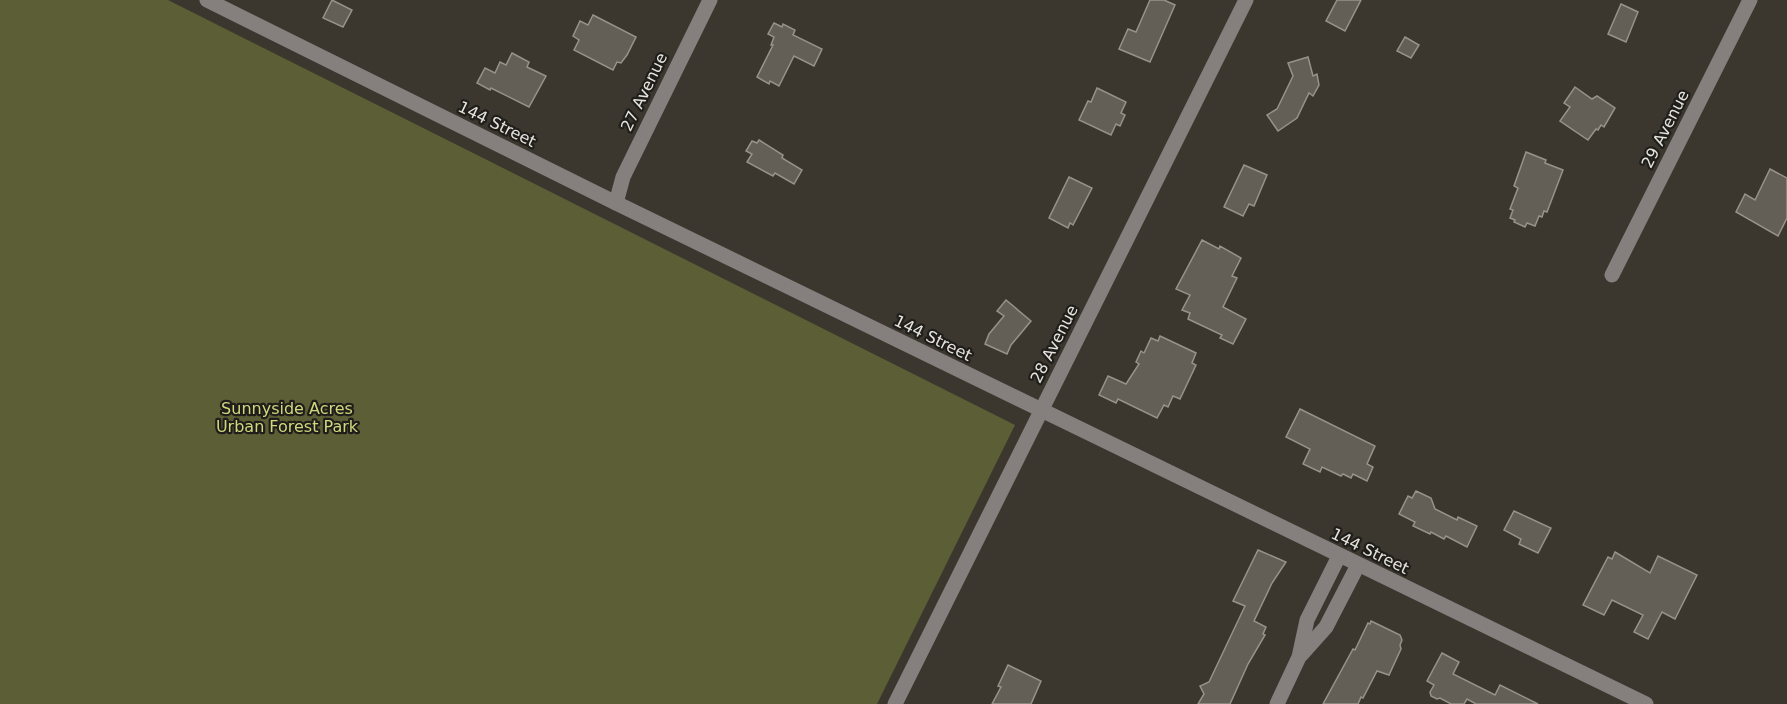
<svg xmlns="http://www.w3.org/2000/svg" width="1787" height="704" viewBox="0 0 1787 704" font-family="'DejaVu Sans',sans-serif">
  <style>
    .green { fill: #5c5e36 }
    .building { fill: #645f56; stroke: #989289; stroke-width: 1.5 }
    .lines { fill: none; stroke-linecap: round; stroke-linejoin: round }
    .minor { stroke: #857f7e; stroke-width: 15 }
    .labels { text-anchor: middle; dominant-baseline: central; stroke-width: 4.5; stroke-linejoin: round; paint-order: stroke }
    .street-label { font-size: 16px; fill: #e6e4de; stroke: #201e1b }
    .park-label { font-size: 16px; fill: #d1d77c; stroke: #201e1b }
  </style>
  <rect width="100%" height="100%" fill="#3b372e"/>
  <polygon class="green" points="0,0 168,0 1015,425 877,704 0,704"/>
  <g class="building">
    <polygon points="332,0 352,10 343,27 323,18"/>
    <polygon points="1150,0 1164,0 1175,5 1150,62 1119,49 1128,29 1136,32"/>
    <polygon points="1337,0 1361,0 1345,31 1326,21"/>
    <polygon points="1621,4 1638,12 1626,42 1608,34"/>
    <polygon points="593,15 636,37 627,55 621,63 617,62 613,70 574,50 579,40 573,36 580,21 588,25"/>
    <polygon points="774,23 782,27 783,24 795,30 793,35 822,49 814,66 794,56 779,86 770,81 769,84 757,77 773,45 771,45 774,37 768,34"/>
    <polygon points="1405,37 1419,45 1411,58 1397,51"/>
    <polygon points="512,53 529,62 527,67 546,76 529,107 491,88 490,90 477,83 485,68 495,73 500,62 506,65"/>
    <polygon points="1308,57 1313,76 1317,74 1319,85 1313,96 1309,93 1297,118 1278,131 1267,115 1277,109 1293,76 1288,63"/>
    <polygon points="1575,87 1592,99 1597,96 1615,108 1604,127 1601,125 1598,130 1596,129 1588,140 1560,121 1570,107 1564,103"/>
    <polygon points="1097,88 1126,102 1121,113 1125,115 1120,126 1116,124 1111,135 1079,120 1088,101 1091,102"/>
    <polygon points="759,140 783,155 782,158 802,170 794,184 775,173 773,176 747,162 752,154 746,151 752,141 757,143"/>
    <polygon points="1526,152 1546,160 1545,163 1563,170 1547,212 1544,211 1542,217 1539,216 1535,226 1527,223 1525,227 1514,222 1515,220 1510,218 1513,210 1510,209 1518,188 1514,186"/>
    <polygon points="1244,165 1267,175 1254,206 1249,204 1243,216 1224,207"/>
    <polygon points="1770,169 1787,178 1787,218 1778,236 1736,212 1745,194 1755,200"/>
    <polygon points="1069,177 1092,188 1073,225 1070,223 1068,228 1049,218"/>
    <polygon points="1202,240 1219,249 1220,246 1241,258 1232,276 1237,278 1223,307 1246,319 1233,344 1220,338 1222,335 1188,319 1190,313 1182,310 1190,295 1176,289"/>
    <polygon points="1006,300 1031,321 1011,345 1007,354 985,344 989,334 1004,316 997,311"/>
    <polygon points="1160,336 1196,353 1192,363 1196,365 1180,399 1173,396 1168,407 1164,405 1157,418 1118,399 1116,403 1099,395 1108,376 1126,384 1139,364 1136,362 1141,351 1144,353 1151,338 1158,341"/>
    <polygon points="1300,409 1375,446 1367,464 1373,467 1367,481 1353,474 1351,478 1343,474 1341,476 1322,467 1320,472 1303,464 1310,449 1286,437"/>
    <polygon points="1416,491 1431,498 1435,509 1457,520 1458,517 1477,526 1467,547 1446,536 1444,539 1431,532 1430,534 1413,526 1415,522 1399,514 1408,496 1412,498"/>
    <polygon points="1514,511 1551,528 1538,553 1519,544 1521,539 1504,530"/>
    <polygon points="1258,550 1286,562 1272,583 1254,621 1266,627 1263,634 1265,635 1248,664 1230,704 1198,704 1204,694 1200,686 1209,682 1245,606 1233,601"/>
    <polygon points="1615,552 1650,573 1658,556 1697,575 1675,619 1662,612 1648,639 1634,632 1643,615 1612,600 1604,615 1583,605 1608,557 1612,559"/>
    <polygon points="1371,621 1400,635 1402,640 1400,645 1401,649 1389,675 1377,671 1363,698 1361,697 1358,704 1323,704 1353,649 1355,650 1368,623 1370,624"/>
    <polygon points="1442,653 1459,662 1453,674 1495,695 1500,685 1538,704 1476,704 1467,699 1464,704 1451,704 1440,698 1437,699 1431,696 1430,692 1434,685 1427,681"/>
    <polygon points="1008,665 1041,681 1031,704 992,704 1001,687 998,686"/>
  </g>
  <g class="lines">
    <g class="minor">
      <polyline points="207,0 616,203 1646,704"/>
      <polyline points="616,203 623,177 710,0"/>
      <polyline points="1612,275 1750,0"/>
      <polyline points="1301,655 1326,627 1358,565"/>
      <polyline points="895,704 1246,0"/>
      <polyline points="1277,704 1299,657 1307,620 1339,556"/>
    </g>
  </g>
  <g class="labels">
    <g class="street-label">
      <text transform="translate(644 92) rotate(-64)">27 Avenue</text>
      <text transform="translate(497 124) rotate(26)">144 Street</text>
      <text transform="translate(1665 129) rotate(-63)">29 Avenue</text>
      <text transform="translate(933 338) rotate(26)">144 Street</text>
      <text transform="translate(1054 344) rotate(-63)">28 Avenue</text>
      <text transform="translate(1370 551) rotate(26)">144 Street</text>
    </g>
    <g class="park-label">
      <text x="287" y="408">Sunnyside Acres<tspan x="287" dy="18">Urban Forest Park</tspan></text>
    </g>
  </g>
</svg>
